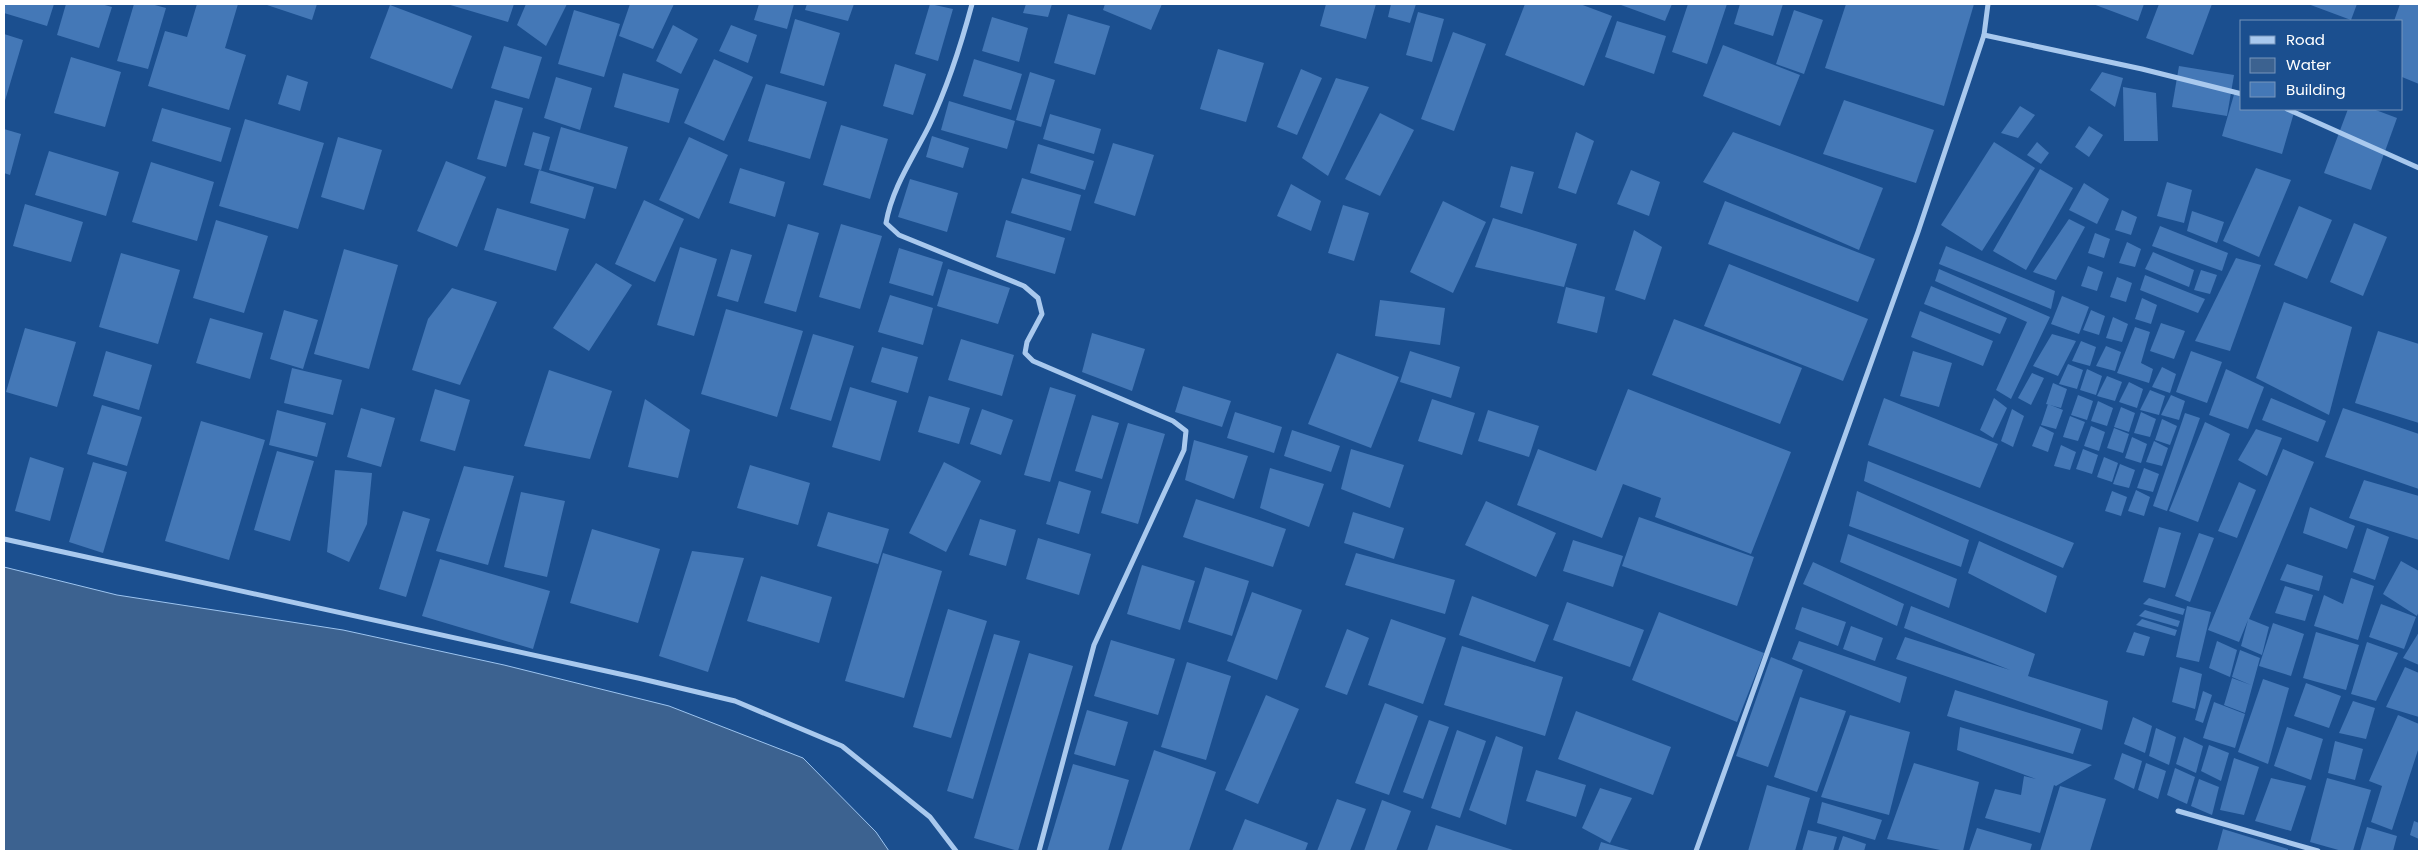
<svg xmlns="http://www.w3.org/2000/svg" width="2423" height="855" viewBox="0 0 2423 855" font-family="Poppins,sans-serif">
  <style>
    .water { fill: #3c6290; stroke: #9cc4f0 }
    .building { fill: #4478b7 }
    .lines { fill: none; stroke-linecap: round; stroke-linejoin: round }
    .minor { stroke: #a9c9ee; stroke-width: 5 }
  </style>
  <rect width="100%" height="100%" fill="#1b4f8f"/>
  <polygon class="water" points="4,567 117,595 343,630 504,665 669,706 803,758 876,832 889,851 4,851"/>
  <g class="building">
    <polygon points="4,4 54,4 47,26 4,13"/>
    <polygon points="66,4 101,4 112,7 99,48 57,35"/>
    <polygon points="134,4 151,4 166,8 148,69 117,61"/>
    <polygon points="197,4 238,4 225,48 246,55 229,110 148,86 165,31 187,37"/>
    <polygon points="264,4 317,4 312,20"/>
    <polygon points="447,4 514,4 508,22"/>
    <polygon points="526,4 567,4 546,46 517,25"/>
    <polygon points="630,4 674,4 653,49 619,36"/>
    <polygon points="759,4 794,4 787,29 754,20"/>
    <polygon points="807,4 854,4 848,21 805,10"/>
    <polygon points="930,4 953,9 938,61 915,54"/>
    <polygon points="1026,4 1052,4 1048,17 1023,13"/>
    <polygon points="1105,4 1162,4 1151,30 1103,10"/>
    <polygon points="1326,4 1376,4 1366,39 1320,26"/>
    <polygon points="1391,4 1416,4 1410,23 1388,17"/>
    <polygon points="1525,4 1580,4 1612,16 1584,86 1505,55"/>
    <polygon points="1622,4 1672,4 1665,21 1621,5"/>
    <polygon points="1688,4 1727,4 1707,64 1672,52"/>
    <polygon points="1740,4 1783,4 1773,36 1734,24"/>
    <polygon points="1846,4 1974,4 1944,106 1825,68"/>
    <polygon points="2093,4 2144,4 2138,21"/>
    <polygon points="2159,4 2212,4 2193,55 2146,38"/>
    <polygon points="2308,4 2357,4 2351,20"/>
    <polygon points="2400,4 2419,4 2419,84 2402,77 2402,21 2394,21"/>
    <polygon points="390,5 472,36 452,89 370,58"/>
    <polygon points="574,10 620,24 604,77 558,64"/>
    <polygon points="1794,10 1823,20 1804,74 1776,64"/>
    <polygon points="1418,12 1444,19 1432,62 1406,55"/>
    <polygon points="1068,14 1110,26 1095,75 1054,63"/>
    <polygon points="992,17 1028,28 1019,62 982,51"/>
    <polygon points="795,19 840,33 824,86 780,73"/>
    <polygon points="1617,21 1666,36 1654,74 1605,57"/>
    <polygon points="673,25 698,39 681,74 656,61"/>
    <polygon points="731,25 757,35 748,63 719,51"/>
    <polygon points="1453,32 1486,44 1454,131 1421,119"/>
    <polygon points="4,34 23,40 4,104"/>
    <polygon points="1723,45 1800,75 1780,126 1703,96"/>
    <polygon points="504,46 542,57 529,99 491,88"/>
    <polygon points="1218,49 1264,63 1246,122 1200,109"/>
    <polygon points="71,57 121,72 105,127 54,113"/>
    <polygon points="714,59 753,77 724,141 684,123"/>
    <polygon points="974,59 1022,74 1011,110 963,96"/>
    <polygon points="895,64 926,74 913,115 883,106"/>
    <polygon points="2179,66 2234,75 2227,116 2172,107"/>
    <polygon points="1301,69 1322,78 1297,135 1277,127"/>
    <polygon points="1030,72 1055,80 1041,127 1016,120"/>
    <polygon points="2102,72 2123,78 2115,107 2090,90"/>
    <polygon points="623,73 679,89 669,123 614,107"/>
    <polygon points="287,75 308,82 300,111 278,104"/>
    <polygon points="556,77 592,88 580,130 544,118"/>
    <polygon points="1336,78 1369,87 1328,176 1302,158"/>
    <polygon points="766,84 827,102 810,159 748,141"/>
    <polygon points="2123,87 2156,93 2158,141 2124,141"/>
    <polygon points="2235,91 2242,93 2242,109 2295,109 2282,154 2222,136"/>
    <polygon points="495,100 523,108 506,167 477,159"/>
    <polygon points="1844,100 1934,130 1916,183 1823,154"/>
    <polygon points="949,101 1015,121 1007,149 941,130"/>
    <polygon points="2020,106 2035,115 2018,138 2001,133"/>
    <polygon points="162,108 231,128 221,162 152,141"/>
    <polygon points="2348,109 2373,109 2397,118 2371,190 2324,173"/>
    <polygon points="1380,113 1414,130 1380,196 1345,179"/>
    <polygon points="1050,114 1101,129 1094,154 1043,139"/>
    <polygon points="245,119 324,143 298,229 219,206"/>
    <polygon points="841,125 888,139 870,199 823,185"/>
    <polygon points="2089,126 2103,135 2089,157 2075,147"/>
    <polygon points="561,127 628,147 616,189 549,170"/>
    <polygon points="4,129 21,134 10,175 4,173"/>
    <polygon points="533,132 550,137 541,170 524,165"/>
    <polygon points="1576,132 1594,141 1576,194 1558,188"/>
    <polygon points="1733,132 1883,188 1859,250 1703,182"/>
    <polygon points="932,136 969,148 963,168 926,157"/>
    <polygon points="338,137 382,150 364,210 321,197"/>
    <polygon points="689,137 728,155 699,219 659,200"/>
    <polygon points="1994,142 2035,168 1982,251 1941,225"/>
    <polygon points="2037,142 2049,153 2041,164 2027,155"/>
    <polygon points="1113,143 1154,155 1135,216 1094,203"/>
    <polygon points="1038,144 1094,161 1085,190 1030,173"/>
    <polygon points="49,151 119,172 106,216 35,195"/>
    <polygon points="446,161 486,177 457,247 417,231"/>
    <polygon points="151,162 214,182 197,241 132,222"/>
    <polygon points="1511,166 1534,172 1522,214 1500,207"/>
    <polygon points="740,168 785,182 775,217 729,203"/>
    <polygon points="2256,168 2291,180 2259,257 2223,241"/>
    <polygon points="2040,169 2073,188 2026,270 1993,251"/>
    <polygon points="539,170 594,187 585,219 530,203"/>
    <polygon points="1631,170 1660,182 1649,216 1617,204"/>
    <polygon points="1022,178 1081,195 1071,231 1011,213"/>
    <polygon points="910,179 958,193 947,232 898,217"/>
    <polygon points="2167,182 2192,190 2184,223 2157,216"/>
    <polygon points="2084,183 2109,199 2097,224 2069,210"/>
    <polygon points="1291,184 1321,201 1311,231 1277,216"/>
    <polygon points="644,200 684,219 655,282 615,264"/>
    <polygon points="1443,201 1486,222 1453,293 1410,272"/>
    <polygon points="1725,201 1875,259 1858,302 1708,244"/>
    <polygon points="25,204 83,222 71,262 13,246"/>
    <polygon points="1343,205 1369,213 1354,261 1328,253"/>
    <polygon points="2299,206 2332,220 2307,279 2274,265"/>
    <polygon points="497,208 569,229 556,271 484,250"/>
    <polygon points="2122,210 2137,217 2131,235 2115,230"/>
    <polygon points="2192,211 2224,222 2217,243 2187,231"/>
    <polygon points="1493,218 1577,244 1564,287 1475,267"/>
    <polygon points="2069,219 2085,227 2056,280 2033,272"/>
    <polygon points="216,220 268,236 244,313 193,298"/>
    <polygon points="1006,220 1065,238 1055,274 996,257"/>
    <polygon points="2354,223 2387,237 2363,296 2330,282"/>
    <polygon points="788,224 819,233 796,312 764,303"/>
    <polygon points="841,224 882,236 860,309 819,297"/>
    <polygon points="2160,226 2228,253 2222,271 2152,246"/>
    <polygon points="1634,230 1662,247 1645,300 1615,290"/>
    <polygon points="2095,233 2110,239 2104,258 2088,253"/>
    <polygon points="2127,242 2141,249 2135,267 2119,263"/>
    <polygon points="1946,246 2055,291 2051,309 1939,264"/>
    <polygon points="680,247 717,259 694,336 657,325"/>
    <polygon points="899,248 943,262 933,296 889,283"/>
    <polygon points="344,249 398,265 369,369 314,354"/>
    <polygon points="731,249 752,255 738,302 717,296"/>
    <polygon points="2153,252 2194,270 2189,287 2145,269"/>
    <polygon points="121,253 180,270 158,344 99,327"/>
    <polygon points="2236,258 2261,265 2230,351 2195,341"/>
    <polygon points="596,263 632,285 589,351 553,328"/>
    <polygon points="1729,264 1868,319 1843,381 1704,326"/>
    <polygon points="2088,266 2103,272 2097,291 2081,286"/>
    <polygon points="948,269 1010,288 998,324 937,306"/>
    <polygon points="1939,269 2050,317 2011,399 1996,390 2027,322 1935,281"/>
    <polygon points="2201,270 2217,275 2210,294 2194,290"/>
    <polygon points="2145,275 2205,299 2198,313 2140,290"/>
    <polygon points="2117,277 2132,283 2126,302 2110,297"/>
    <polygon points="1931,286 2007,318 2000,334 1924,304"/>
    <polygon points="1566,287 1605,297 1597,333 1557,323"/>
    <polygon points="452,288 497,302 460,385 412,370 428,319"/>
    <polygon points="890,295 933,308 923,345 878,332"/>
    <polygon points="2062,296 2089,307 2079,334 2051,324"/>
    <polygon points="2142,298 2157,305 2151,324 2135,319"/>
    <polygon points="1380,300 1445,308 1440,345 1375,336"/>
    <polygon points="2284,302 2352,327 2329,415 2256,378"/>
    <polygon points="726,309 803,331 777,417 701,394"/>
    <polygon points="284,310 318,320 303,369 270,359"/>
    <polygon points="2091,310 2105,316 2099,335 2083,330"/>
    <polygon points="1920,311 1993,341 1983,366 1911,337"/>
    <polygon points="2113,317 2128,324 2122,342 2106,338"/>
    <polygon points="210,318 263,333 250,379 196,363"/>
    <polygon points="1674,319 1802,368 1780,424 1652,375"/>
    <polygon points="2161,323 2185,331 2174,359 2150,351"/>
    <polygon points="2135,327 2150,332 2141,363 2153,369 2149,383 2117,373"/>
    <polygon points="25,328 76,342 57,407 6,392"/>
    <polygon points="2378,331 2419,344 2419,423 2355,403"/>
    <polygon points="1092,333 1145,349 1132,391 1082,372"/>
    <polygon points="813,334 854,346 831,421 790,409"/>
    <polygon points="2052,334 2076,341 2058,376 2033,366"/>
    <polygon points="961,339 1014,355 1002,396 948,380"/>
    <polygon points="2081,341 2096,347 2090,366 2072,361"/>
    <polygon points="2106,346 2121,352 2115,371 2096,366"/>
    <polygon points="882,347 918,357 908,393 871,382"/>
    <polygon points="106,351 152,365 139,410 93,396"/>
    <polygon points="1410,351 1460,367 1451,398 1400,382"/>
    <polygon points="1913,351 1952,363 1939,407 1900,396"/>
    <polygon points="2191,351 2222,362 2207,403 2176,392"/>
    <polygon points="1337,353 1399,377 1371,448 1308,424"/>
    <polygon points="2068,364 2083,370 2077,389 2059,384"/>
    <polygon points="2162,367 2176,374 2170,393 2152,387"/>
    <polygon points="292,368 342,380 333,415 284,403"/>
    <polygon points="2087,369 2102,376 2096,395 2080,390"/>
    <polygon points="2226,369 2264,387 2248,429 2209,415"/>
    <polygon points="549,370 612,391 590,459 524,446"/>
    <polygon points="2032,373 2044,378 2031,405 2018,398"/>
    <polygon points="2107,376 2122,382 2115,401 2097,396"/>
    <polygon points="2129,382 2143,389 2137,408 2119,402"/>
    <polygon points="2053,383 2067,389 2061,408 2046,404"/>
    <polygon points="1183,386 1231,401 1222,427 1175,412"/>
    <polygon points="850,387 897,401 880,461 832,447"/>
    <polygon points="1050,387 1076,395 1050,482 1024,475"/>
    <polygon points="435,389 470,400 455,451 420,441"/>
    <polygon points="1628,389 1791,452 1751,554 1655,517 1661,498 1623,484 1602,538 1517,505 1538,449 1596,471"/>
    <polygon points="2150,390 2165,396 2159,415 2140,410"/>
    <polygon points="2078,395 2093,401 2087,420 2071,415"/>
    <polygon points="2171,395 2185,401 2179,420 2161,415"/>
    <polygon points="929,396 970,408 959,444 918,432"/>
    <polygon points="1884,398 1998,444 1980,488 1868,445"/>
    <polygon points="1994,398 2007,408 1993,438 1980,430"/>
    <polygon points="2271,398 2326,421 2318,442 2262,420"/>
    <polygon points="645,399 690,430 678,478 628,467"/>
    <polygon points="1432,399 1475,413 1462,455 1418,441"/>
    <polygon points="2098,401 2113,408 2107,426 2091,421"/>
    <polygon points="2048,404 2063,410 2056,429 2041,425"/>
    <polygon points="102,405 142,417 127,466 87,454"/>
    <polygon points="2121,407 2135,413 2129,432 2114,427"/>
    <polygon points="361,408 395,418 381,467 347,457"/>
    <polygon points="2343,408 2419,434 2419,489 2325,457"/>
    <polygon points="982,409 1013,420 1001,455 970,444"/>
    <polygon points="2012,409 2024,416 2013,447 2001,441"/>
    <polygon points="277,410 326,423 317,457 269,445"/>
    <polygon points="1488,410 1539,426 1529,457 1478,441"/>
    <polygon points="1235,412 1282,427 1274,453 1227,438"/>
    <polygon points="2141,412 2156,419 2150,437 2134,433"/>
    <polygon points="2185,413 2200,418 2167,511 2153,506"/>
    <polygon points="1092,415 1119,423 1102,479 1075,471"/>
    <polygon points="2070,416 2085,422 2078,441 2063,437"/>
    <polygon points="2162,419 2177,426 2170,445 2155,440"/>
    <polygon points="201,421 265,440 229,560 165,541"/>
    <polygon points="2205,422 2230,434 2198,522 2169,511"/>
    <polygon points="1128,423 1165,434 1138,524 1101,513"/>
    <polygon points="2040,426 2054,433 2048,452 2032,446"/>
    <polygon points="2091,426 2105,432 2099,451 2084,446"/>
    <polygon points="2114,428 2129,434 2123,453 2107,448"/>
    <polygon points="2256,429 2282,438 2267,476 2238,460"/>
    <polygon points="1292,430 1340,446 1331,472 1284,456"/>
    <polygon points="2132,437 2147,444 2141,463 2125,458"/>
    <polygon points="1194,440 1248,456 1234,499 1185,480"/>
    <polygon points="2154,441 2168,448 2162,466 2146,462"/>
    <polygon points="2061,445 2076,452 2070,470 2054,466"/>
    <polygon points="1351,449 1404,465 1390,508 1341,489"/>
    <polygon points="2083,449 2098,455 2092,474 2076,469"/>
    <polygon points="2283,449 2314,462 2249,619 2269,627 2262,655 2241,646 2248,620 2239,642 2208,630"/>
    <polygon points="277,451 314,461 290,541 254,530"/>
    <polygon points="30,457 64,468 50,521 15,511"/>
    <polygon points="2104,457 2118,463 2112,482 2097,477"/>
    <polygon points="1868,461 2074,543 2063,568 1864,481"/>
    <polygon points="93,462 127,472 103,553 69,542"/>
    <polygon points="944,462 981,481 946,552 909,533"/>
    <polygon points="2120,464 2135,470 2129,488 2113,484"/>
    <polygon points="750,465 810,483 798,525 737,508"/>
    <polygon points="464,466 514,476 488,565 436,551"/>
    <polygon points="1270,468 1324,484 1309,527 1260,508"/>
    <polygon points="2144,468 2159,474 2153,492 2137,488"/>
    <polygon points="335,470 372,473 367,524 349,562 327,552"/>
    <polygon points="2364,480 2419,496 2419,540 2349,518"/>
    <polygon points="1059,481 1091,491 1079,534 1046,524"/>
    <polygon points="2239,482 2256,490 2237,538 2218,531"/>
    <polygon points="2136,490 2150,497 2144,516 2128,511"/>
    <polygon points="1857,491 1969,540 1961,567 1849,526"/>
    <polygon points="2112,491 2127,497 2121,516 2105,511"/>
    <polygon points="521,492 565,501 547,577 504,567"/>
    <polygon points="1196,499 1286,529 1273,567 1183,537"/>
    <polygon points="1486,501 1556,533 1536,577 1465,545"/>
    <polygon points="2310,507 2355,526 2347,549 2303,533"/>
    <polygon points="403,511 430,519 406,597 379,589"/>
    <polygon points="828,512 889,529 878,564 817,546"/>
    <polygon points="1353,512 1404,528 1394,559 1344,543"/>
    <polygon points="1639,517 1754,557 1737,606 1622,566"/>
    <polygon points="980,519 1016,530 1006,566 969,555"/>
    <polygon points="2159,527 2181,533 2165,588 2143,582"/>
    <polygon points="2367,528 2389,537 2375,580 2353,572"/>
    <polygon points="592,529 660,549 638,623 570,603"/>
    <polygon points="2199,533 2214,538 2190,602 2175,596"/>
    <polygon points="1848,534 1957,579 1949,608 1840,562"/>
    <polygon points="1038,538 1091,554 1079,595 1026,579"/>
    <polygon points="1573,540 1623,556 1613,587 1563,571"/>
    <polygon points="1979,541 2057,576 2046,613 1968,573"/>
    <polygon points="692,551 744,558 708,672 659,656"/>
    <polygon points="883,553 942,571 904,698 845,681"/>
    <polygon points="1356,553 1455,580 1445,614 1345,585"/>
    <polygon points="440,559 550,591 533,649 422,616"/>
    <polygon points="2401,561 2419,571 2419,611 2417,616 2383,594"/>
    <polygon points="1813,562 1904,604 1897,626 1803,584"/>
    <polygon points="2287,564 2323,576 2319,591 2280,580"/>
    <polygon points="1142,565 1195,581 1180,630 1127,614"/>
    <polygon points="1205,567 1249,581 1232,636 1188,622"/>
    <polygon points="761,576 832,597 819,643 747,621"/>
    <polygon points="2351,578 2374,586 2358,640 2314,626 2324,595 2343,604"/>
    <polygon points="2285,586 2313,595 2305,621 2275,613"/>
    <polygon points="1252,592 1302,610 1277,680 1227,661"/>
    <polygon points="1472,596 1549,625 1535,662 1459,635"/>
    <polygon points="2149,598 2185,609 2183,615 2143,604"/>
    <polygon points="1567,602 1644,630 1630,667 1553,640"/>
    <polygon points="2381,604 2416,617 2404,649 2369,637"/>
    <polygon points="1911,606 2035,654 2028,676 2108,701 2102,730 1896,659 1905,637 2010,670 1904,628"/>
    <polygon points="2187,606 2211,612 2199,662 2176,657"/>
    <polygon points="1802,607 1846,622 1838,646 1795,629"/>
    <polygon points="948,609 987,621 951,738 913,727"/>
    <polygon points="2145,610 2180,621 2178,627 2139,616"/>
    <polygon points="1659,612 1764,653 1737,722 1632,680"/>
    <polygon points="1391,619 1446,638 1423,704 1368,685"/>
    <polygon points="2142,619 2177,630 2175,636 2136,625"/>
    <polygon points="2273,623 2304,634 2291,676 2259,666"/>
    <polygon points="1851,626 1883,638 1875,661 1843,649"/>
    <polygon points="1347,629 1369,638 1347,695 1325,687"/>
    <polygon points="2134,632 2150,637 2144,656 2126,652"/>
    <polygon points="2316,632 2359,645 2346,690 2303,678"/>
    <polygon points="2419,632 2419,665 2403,658"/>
    <polygon points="994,634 1020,641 973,799 947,791"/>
    <polygon points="1111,640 1175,659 1158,715 1094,696"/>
    <polygon points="1799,641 1907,677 1900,703 1792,659"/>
    <polygon points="2217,641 2237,650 2230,677 2209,668"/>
    <polygon points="2367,642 2398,653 2376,701 2351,694"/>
    <polygon points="1462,646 1563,677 1545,736 1444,705"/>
    <polygon points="2240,650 2260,658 2245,713 2224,705 2232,678 2251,685 2232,677"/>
    <polygon points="1029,653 1073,666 1018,851 974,838"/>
    <polygon points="1771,657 1803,670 1768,767 1736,756"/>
    <polygon points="1187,662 1231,676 1206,760 1161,747"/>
    <polygon points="2180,667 2202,674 2195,709 2172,702"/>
    <polygon points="2405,667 2419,673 2419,717 2386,707"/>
    <polygon points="2263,679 2289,688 2268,764 2238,752"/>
    <polygon points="2306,683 2341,696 2329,728 2294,716"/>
    <polygon points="1955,690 2081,729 2073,754 1947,716"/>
    <polygon points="2203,691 2212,695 2203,723 2195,720"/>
    <polygon points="1266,695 1299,709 1258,804 1225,790"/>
    <polygon points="1800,697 1846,711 1817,792 1774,777"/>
    <polygon points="2353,701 2375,708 2366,739 2339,733"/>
    <polygon points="2214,702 2245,714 2235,748 2203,738"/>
    <polygon points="1385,703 1418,716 1389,795 1355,783"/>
    <polygon points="1087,710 1128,722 1115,766 1074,754"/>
    <polygon points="1576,711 1671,747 1653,795 1558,759"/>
    <polygon points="1850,715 1910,732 1889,815 1821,797"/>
    <polygon points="2398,715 2419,724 2419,747 2392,830 2371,822 2382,786 2369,781"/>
    <polygon points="2133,717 2152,726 2145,753 2124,744"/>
    <polygon points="1429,720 1449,727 1423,799 1403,792"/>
    <polygon points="1960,727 2092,765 2056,786 2054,785 2040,833 1985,818 1995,789 2021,795 2024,776 2036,779 1957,750"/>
    <polygon points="2287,727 2323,739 2311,780 2274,766"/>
    <polygon points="2156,728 2176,737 2169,765 2149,756"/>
    <polygon points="1457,730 1486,741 1460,818 1431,808"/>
    <polygon points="1496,736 1523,747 1506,825 1469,810"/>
    <polygon points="2184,737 2203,746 2196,773 2176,764"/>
    <polygon points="2335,741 2363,749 2355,780 2328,773"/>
    <polygon points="2209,745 2229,753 2221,781 2201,771"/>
    <polygon points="1154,750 1216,772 1189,851 1121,851"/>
    <polygon points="2122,753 2142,761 2134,789 2114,779"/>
    <polygon points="2234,758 2259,767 2244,815 2220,810"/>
    <polygon points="1914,763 1979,782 1963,851 1945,851 1887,839"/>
    <polygon points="2146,763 2166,771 2158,799 2138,790"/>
    <polygon points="1073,764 1129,780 1108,851 1047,851"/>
    <polygon points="2175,768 2195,777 2187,804 2167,795"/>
    <polygon points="1536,770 1586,785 1576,817 1526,801"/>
    <polygon points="2271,778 2306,786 2291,831 2255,821"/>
    <polygon points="2327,778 2371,790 2353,851 2342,851 2310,842"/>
    <polygon points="2199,779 2219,787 2212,815 2191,806"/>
    <polygon points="1767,785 1810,798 1795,851 1748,851"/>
    <polygon points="2060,786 2106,799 2090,851 2040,851"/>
    <polygon points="1600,788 1632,798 1610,843 1582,828"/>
    <polygon points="1337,799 1366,809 1350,851 1317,851"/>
    <polygon points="1382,800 1411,811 1396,851 1364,851"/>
    <polygon points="1822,802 1882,820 1875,840 1817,823"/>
    <polygon points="1245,819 1308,843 1305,851 1232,851"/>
    <polygon points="2414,821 2419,823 2419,839 2410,835"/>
    <polygon points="1436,825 1516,851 1427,851"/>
    <polygon points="2367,827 2397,836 2393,851 2360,851"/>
    <polygon points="1977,828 2032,844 2030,851 1969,851"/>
    <polygon points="2223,829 2288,849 2288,851 2217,851"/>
    <polygon points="1808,830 1837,837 1833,851 1802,851"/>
    <polygon points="1843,836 1866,844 1864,851 1838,851"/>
    <polygon points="1601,842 1633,851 1598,851"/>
  </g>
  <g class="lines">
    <g class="minor">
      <path d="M972,4C961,45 947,88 929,126C913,158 892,188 886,223L899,235L1024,286L1038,298L1042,314L1027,342L1025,353L1033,361L1173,421L1186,431L1184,450L1094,645L1039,851"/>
      <polyline points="1984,35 2142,69 2242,94"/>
      <polyline points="2287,109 2419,168"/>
      <polyline points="4,539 638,678 735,701 842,746 930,817 956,851"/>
      <polyline points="2178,811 2318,851"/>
      <polyline points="1696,851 1918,232 1984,35 1988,4"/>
    </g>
  </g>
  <rect width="2423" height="855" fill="none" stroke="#ffffff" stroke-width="10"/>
  <rect x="2240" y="20" width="162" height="90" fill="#1b4f8f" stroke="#7695bc"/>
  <rect x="2250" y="36" width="25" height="8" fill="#a9c9ee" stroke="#7695bc"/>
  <text x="2286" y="45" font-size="15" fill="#ffffff">Road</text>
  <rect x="2250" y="58" width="25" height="15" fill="#3c6290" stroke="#7695bc"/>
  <text x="2286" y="70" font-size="15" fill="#ffffff">Water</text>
  <rect x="2250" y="82" width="25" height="15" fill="#4478b7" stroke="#7695bc"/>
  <text x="2286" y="95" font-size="15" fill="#ffffff">Building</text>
</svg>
